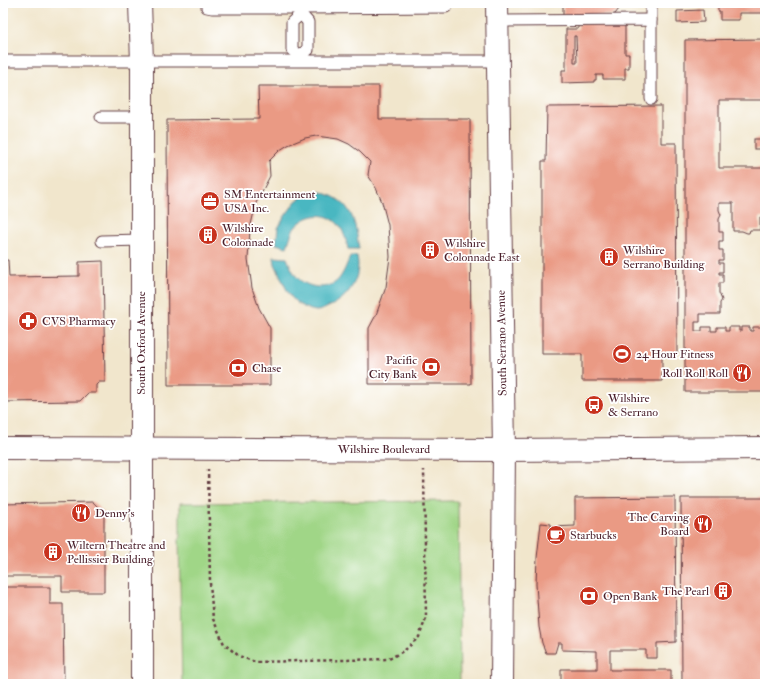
<svg xmlns="http://www.w3.org/2000/svg" width="768" height="687" viewBox="0 0 768 687" font-family="'IM FELL Double Pica',serif">
  <style>
    .green { fill: #a0d687; stroke: #757a59 }
    .water { fill: #48b7c1; stroke: #496b76 }
    .building { fill: #ea9a84; fill-rule: evenodd }
    .lines { fill: none; stroke-linecap: round; stroke-linejoin: round }
    .service-casing { stroke: #633d43; stroke-width: 13 }
    .minor-casing { stroke: #633d43; stroke-width: 24 }
    .primary-casing { stroke: #633d43; stroke-width: 24 }
    .path { stroke: #633d43; stroke-width: 2.5; stroke-dasharray: 3 3; stroke-linecap: butt }
    .service { stroke: #fff; stroke-width: 11 }
    .minor { stroke: #fff; stroke-width: 22 }
    .primary { stroke: #fff; stroke-width: 22 }
    .labels { text-anchor: middle; dominant-baseline: central; stroke-width: 3.5; stroke-linejoin: round; paint-order: stroke }
    .poi-label { font-size: 12px; fill: #4a1f2b; stroke: #fff; text-anchor: start }
    .street-label { font-size: 12px; fill: #4a1f2b; stroke: #fff }
  </style>
  <rect width="100%" height="100%" fill="#fff"/>
  <filter id="ink" filterUnits="userSpaceOnUse"><feTurbulence type="fractalNoise" baseFrequency=".025" numOctaves="2"/><feDisplacementMap in="SourceGraphic" scale="8" xChannelSelector="R" yChannelSelector="G"/><feConvolveMatrix kernelMatrix="1 2 1 2 8 2 1 2 1" color-interpolation-filters="sRGB"/></filter>
  <filter id="wash" filterUnits="userSpaceOnUse"><feTurbulence type="fractalNoise" baseFrequency=".012" numOctaves="4" result="noise"/><feDisplacementMap in="SourceGraphic" scale="16" xChannelSelector="R" yChannelSelector="G"/><feGaussianBlur stdDeviation="0.9" result="paint"/><feColorMatrix in="noise" values="0 0 0 0 0 0 0 0 0 0 0 0 0 0 0 0 0 1.4 0 .05"/><feComposite in="paint" operator="in"/></filter>
  <g filter="url(#wash)">
    <rect width="100%" height="100%" fill="#f1e6cc"/>
    <polygon class="green" points="458,501 460,684 182,684 179,539 180,539 180,503"/>
    <g class="water">
      <path d="M321,192C352,201 355,219 359,249H348C346,240 344,230 337,223C323,209 301,216 292,232C290,237 289,242 287,247L276,244L278,228L285,216L296,201L307,193Z"/>
      <path d="M350,256H357C362,278 348,299 328,307C324,309 320,311 316,311C309,310 301,306 296,302C287,295 280,274 275,264L274,257L287,258C289,263 291,268 294,273C302,287 324,292 337,281C343,275 347,264 350,256Z"/>
    </g>
    <g id="blocks">
      <g class="building">
        <polygon points="563,3 618,3 619,9 615,14 611,15 563,16"/>
        <polygon points="718,3 765,3 765,13 739,13 739,20 720,20 720,11 718,11"/>
        <polygon points="703,10 704,22 677,23 677,11"/>
        <path d="M625,23V54H629V68H625V79H603V75H596V80H594V82L562,83V70H566V29H578V24ZM574,36H576L577,63H574Z"/>
        <polygon points="765,39 765,100 719,100 719,168 765,168 765,217 760,217 760,230 750,230 749,233 747,233 742,231 733,231 733,203 719,203 719,210 721,215 719,219 719,232 723,232 723,241 719,241 719,250 723,250 723,260 719,260 719,263 723,263 723,272 719,272 719,274 723,274 723,283 719,283 719,293 722,300 720,303 720,314 700,314 700,322 695,322 695,331 702,331 702,327 711,327 711,331 717,331 717,327 725,327 725,331 729,331 729,327 739,327 739,331 741,331 741,327 750,327 750,331 753,331 753,327 762,327 762,331 765,331 765,392 685,392 685,40"/>
        <polygon points="258,86 379,86 379,119 470,119 471,384 369,384 369,328 376,315 386,287 390,257 388,225 382,202 376,188 368,175 370,162 360,152 349,144 338,139 316,136 305,138 288,145 280,150 269,161 270,176 256,203 250,229 248,259 252,288 259,308 270,328 270,385 168,385 167,120 259,119"/>
        <polygon points="661,106 661,143 676,143 677,354 662,354 662,381 582,381 582,354 542,354 542,161 546,161 547,107"/>
        <rect x="754" y="139" width="11" height="10"/>
        <polygon points="3,260 8,260 9,277 79,276 79,262 103,261 105,382 99,382 96,385 96,393 88,393 80,401 3,402"/>
        <polygon points="675,497 676,642 657,643 657,658 646,658 646,650 610,650 610,670 671,670 671,684 561,684 561,669 597,669 597,651 562,650 562,643 558,643 555,653 546,653 542,643 539,627 536,584 537,558 541,523 551,524 551,527 575,526 575,498"/>
        <polygon points="681,498 765,498 765,684 682,684"/>
        <polygon points="93,502 104,513 104,592 62,592 62,576 3,576 3,504"/>
        <polygon points="3,587 50,587 50,604 63,604 64,684 3,684"/>
      </g>
    </g>
  </g>
  <g filter="url(#ink)">
    <use href="#blocks" fill-opacity="0" stroke="#633d43" stroke-width="1"/>
    <g class="lines">
      <defs>
        <g id="service">
          <polyline points="207,3 207,7 212,8 301,8 301,14 308,22 308,50 299,55"/>
          <polyline points="651,3 651,20"/>
          <polyline points="301,8 446,7"/>
          <polyline points="497,21 651,20 651,99"/>
          <polyline points="299,55 292,50 292,22 301,14"/>
          <polyline points="3,61 498,61"/>
          <polyline points="101,117 142,117"/>
          <polyline points="102,241 141,240"/>
        </g>
        <g id="minor">
          <polyline points="140,3 142,62 142,684"/>
          <polyline points="497,3 504,450 502,684"/>
        </g>
        <polyline id="primary" points="3,448 504,450 765,448"/>
      </defs>
      <use href="#service" class="service-casing"/>
      <use href="#minor" class="minor-casing"/>
      <use href="#primary" class="primary-casing"/>
      <polyline class="path" points="208,469 210,583 213,619 224,644 239,656 255,662 389,659 405,650 419,637 426,618 424,470"/>
      <use href="#service" class="service"/>
      <use href="#minor" class="minor"/>
      <use href="#primary" class="primary"/>
    </g>
  </g>
  <defs>
    <symbol id="office-disc" viewBox="-11 -11 22 22"><circle r="9.5" fill="#c8321e" stroke="#fff"/><path d="M-6-3h4V-5.5h4V-3h4V5H-6ZM-1-4.5V-3h2v-1.5ZM-6 0V1H6V0Z" fill="#fff"/></symbol>
    <symbol id="building-disc" viewBox="-11 -11 22 22"><circle r="9.5" fill="#c8321e" stroke="#fff"/><path d="M-4-6H4V6H1V3H-1V6H-4ZM-2.5-4.3h1.7v1.8h-1.7ZM.8-4.3h1.7v1.8H.8ZM-2.5-1h1.7V.8h-1.7ZM.8-1h1.7V.8H.8Z" fill="#fff"/></symbol>
    <symbol id="pharmacy-disc" viewBox="-11 -11 22 22"><circle r="9.5" fill="#c8321e" stroke="#fff"/><path d="M-2-6h4v4h4v4h-4v4h-4v-4h-4v-4h4Z" fill="#fff"/></symbol>
    <symbol id="stadium-disc" viewBox="-11 -11 22 22"><circle r="9.5" fill="#c8321e" stroke="#fff"/><path d="M0-5a6.5 5 0 1 0 0 10a6.5 5 0 1 0 0-10ZM-3.5-1.8h7v3.6h-7Z" fill="#fff"/></symbol>
    <symbol id="bank-disc" viewBox="-11 -11 22 22"><circle r="9.5" fill="#c8321e" stroke="#fff"/><path d="M-6-4H6V4H-6ZM0-2.3a2.3 2.3 0 1 0 0 4.6a2.3 2.3 0 1 0 0-4.6Z" fill="#fff"/></symbol>
    <symbol id="restaurant-disc" viewBox="-11 -11 22 22"><circle r="9.5" fill="#c8321e" stroke="#fff"/><path d="M-5-6h1v4h1v-4h1v4h1v-4h1v5L-1.5 .5V6h-2V.5L-5-1ZM5-6V6H3V1.5H1.5Q1.5-4 5-6Z" fill="#fff"/></symbol>
    <symbol id="bus-disc" viewBox="-11 -11 22 22"><circle r="9.5" fill="#c8321e" stroke="#fff"/><path d="M-5-6H5V4H4V6H2V4H-2V6H-4V4H-5ZM-3.5-4V0h7V-4ZM-3.5 1.2v1.5H-2V1.2ZM2 1.2v1.5H3.5V1.2Z" fill="#fff"/></symbol>
    <symbol id="cafe-disc" viewBox="-11 -11 22 22"><circle r="9.5" fill="#c8321e" stroke="#fff"/><path d="M-5.5-4.5H6V0H3Q3 3.5 0 3.5H-2.5Q-5.5 3.5-5.5 0ZM3-3.2v2h1.7v-2ZM-6 4.5H4V6H-6Z" fill="#fff"/></symbol>
  </defs>
  <g fill-rule="evenodd">
    <use href="#office-disc" x="199" y="190" width="22" height="22"/>
    <use href="#building-disc" x="197" y="224" width="22" height="22"/>
    <use href="#building-disc" x="419" y="239" width="22" height="22"/>
    <use href="#building-disc" x="598" y="246" width="22" height="22"/>
    <use href="#pharmacy-disc" x="17" y="310" width="22" height="22"/>
    <use href="#stadium-disc" x="611" y="343" width="22" height="22"/>
    <use href="#bank-disc" x="420" y="356" width="22" height="22"/>
    <use href="#bank-disc" x="227" y="357" width="22" height="22"/>
    <use href="#restaurant-disc" x="731" y="362" width="22" height="22"/>
    <use href="#bus-disc" x="583" y="394" width="22" height="22"/>
    <use href="#restaurant-disc" x="70" y="502" width="22" height="22"/>
    <use href="#restaurant-disc" x="692" y="513" width="22" height="22"/>
    <use href="#cafe-disc" x="545" y="524" width="22" height="22"/>
    <use href="#building-disc" x="42" y="541" width="22" height="22"/>
    <use href="#building-disc" x="712" y="580" width="22" height="22"/>
    <use href="#bank-disc" x="578" y="585" width="22" height="22"/>
  </g>
  <g class="labels">
    <g class="poi-label">
      <text x="224" y="194">SM Entertainment<tspan x="224" dy="14">USA Inc.</tspan></text>
      <text x="222" y="228">Wilshire<tspan x="222" dy="14">Colonnade</tspan></text>
      <text x="444" y="243">Wilshire<tspan x="444" dy="14">Colonnade East</tspan></text>
      <text x="623" y="250">Wilshire<tspan x="623" dy="14">Serrano Building</tspan></text>
      <text x="42" y="321">CVS Pharmacy</text>
      <text x="636" y="354">24 Hour Fitness</text>
      <text x="417" y="360" text-anchor="end">Pacific<tspan x="417" dy="14">City Bank</tspan></text>
      <text x="252" y="368">Chase</text>
      <text x="728" y="373" text-anchor="end">Roll Roll Roll</text>
      <text x="608" y="398">Wilshire<tspan x="608" dy="14">&amp; Serrano</tspan></text>
      <text x="95" y="513">Denny's</text>
      <text x="689" y="517" text-anchor="end">The Carving<tspan x="689" dy="14">Board</tspan></text>
      <text x="570" y="535">Starbucks</text>
      <text x="67" y="545">Wiltern Theatre and<tspan x="67" dy="14">Pellissier Building</tspan></text>
      <text x="709" y="591" text-anchor="end">The Pearl</text>
      <text x="603" y="596">Open Bank</text>
    </g>
    <g class="street-label">
      <text transform="translate(141 343) rotate(-90)">South Oxford Avenue</text>
      <text transform="translate(502 343) rotate(-91)">South Serrano Avenue</text>
      <text x="384" y="449">Wilshire Boulevard</text>
    </g>
  </g>
  <rect width="768" height="687" fill="none" stroke="#fff" stroke-width="16"/>
</svg>
